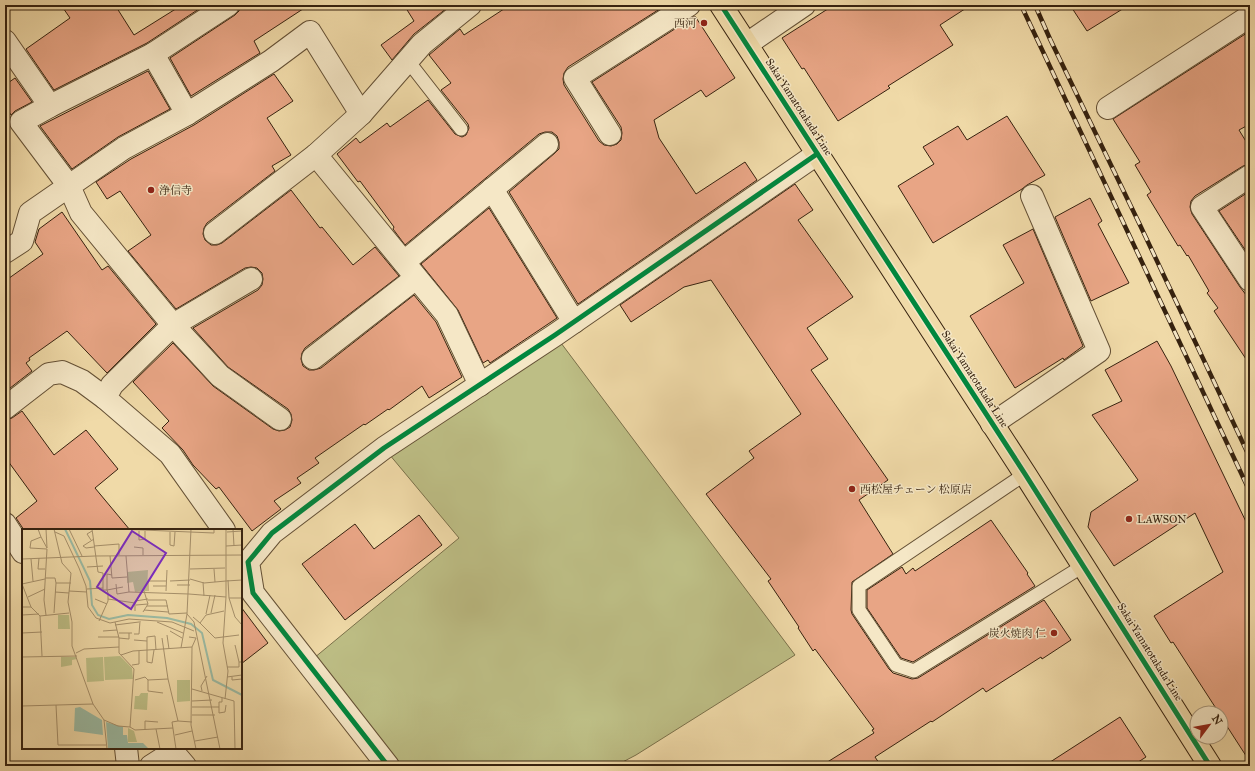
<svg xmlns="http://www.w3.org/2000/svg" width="1255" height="771" viewBox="0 0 1255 771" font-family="'IM FELL Great Primer','Noto Serif JP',serif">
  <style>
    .green { fill: #bdbe85; stroke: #7a704a }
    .building { fill: #e8a585; stroke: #36220f }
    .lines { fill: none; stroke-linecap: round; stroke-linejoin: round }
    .service-casing { stroke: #645035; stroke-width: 15 }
    .minor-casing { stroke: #645035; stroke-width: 24 }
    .primary-casing { stroke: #36220f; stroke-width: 24 }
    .service { stroke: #f5e7c6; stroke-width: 13 }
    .minor { stroke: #f5e7c6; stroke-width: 22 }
    .primary { stroke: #f0daa8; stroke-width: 22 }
    .rail-casing { stroke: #36220f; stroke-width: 4.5 }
    .rail { stroke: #f5e7c6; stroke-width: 3; stroke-dasharray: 9; stroke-linecap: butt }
    .cycleway-casing { stroke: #f5e7c6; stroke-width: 8 }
    .cycleway { stroke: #00873e; stroke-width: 5 }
    .poi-dot { fill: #8f2418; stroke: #f5e7c6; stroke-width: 1.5 }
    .labels { text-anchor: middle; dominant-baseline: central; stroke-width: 3; stroke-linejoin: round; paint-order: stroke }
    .poi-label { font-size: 11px; fill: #36220f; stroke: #f5e7c6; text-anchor: start }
    .street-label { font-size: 11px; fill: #36220f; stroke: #f5e7c6 }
    .inset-river { fill: none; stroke: #9bbba4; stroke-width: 2 }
    .inset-road { fill: none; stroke: #a6906b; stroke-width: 1 }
    .view { fill: #7b2cbf; fill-opacity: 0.15; stroke: #7b2cbf; stroke-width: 2 }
    .inset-edge { fill: none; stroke: #36220f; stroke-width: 2 }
  </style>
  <rect width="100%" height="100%" fill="#f0daa8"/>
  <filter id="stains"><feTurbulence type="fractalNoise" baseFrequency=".005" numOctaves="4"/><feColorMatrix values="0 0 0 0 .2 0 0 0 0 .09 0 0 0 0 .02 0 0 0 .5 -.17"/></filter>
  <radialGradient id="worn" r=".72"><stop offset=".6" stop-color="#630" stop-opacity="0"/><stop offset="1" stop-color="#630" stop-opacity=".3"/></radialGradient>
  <polygon class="green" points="555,335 795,655 636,755 615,766 388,766 308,663 459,538 384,448"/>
  <g class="building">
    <polygon points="61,5 115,5 134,35 182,5 205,5 147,43 54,90 26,49 70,18"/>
    <polygon points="240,5 309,5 254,41 260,53 191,96 170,58 235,15 239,11"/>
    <polygon points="404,5 445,5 447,8 414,34 392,60 381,45 414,21"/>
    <polygon points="510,5 666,5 568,67 564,73 563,79 564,85 599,141 604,145 611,146 617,144 621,140 622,133 621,127 592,82 695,16 735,78 706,97 701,90 654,120 659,138 696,194 745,162 757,180 578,304 509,192 555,153 559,149 559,142 557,136 552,132 545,132 539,134 405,245 393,229 394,227 360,181 358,182 337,154 356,138 360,143 387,123 390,127 428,100 455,134 462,137 466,135 469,128 468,124 441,90 451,83 429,55 460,29 464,35"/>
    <polygon points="834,5 971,5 940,25 953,45 888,86 890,88 838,121 804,68 802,69 782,38"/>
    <polygon points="1070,5 1129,5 1087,31"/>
    <polygon points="1250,31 1250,124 1239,130 1250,148 1250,164 1243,166 1195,196 1191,201 1190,207 1192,214 1240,287 1250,300 1250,365 1214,311 1218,308 1207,293 1209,291 1188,255 1187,256 1180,245 1178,246 1147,195 1151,192 1135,165 1140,162 1113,119"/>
    <polygon points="148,71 170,109 118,137 72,169 40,126"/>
    <polygon points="274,74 293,101 267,118 291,155 272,166 275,171 207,223 204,228 203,234 205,240 211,245 217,245 222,243 291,190 320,228 322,227 353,265 375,247 399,276 305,348 302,353 301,359 303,366 309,370 314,370 321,368 414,295 436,322 462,377 429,398 422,386 389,410 388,409 365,425 364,424 315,458 319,463 297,478 301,483 274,501 281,509 252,531 219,487 216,489 193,465 183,450 162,428 169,421 133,382 173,343 213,386 273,429 279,431 285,430 290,427 292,420 291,414 288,409 228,367 193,328 258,290 262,285 263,279 262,273 257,268 251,267 245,268 176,309 128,251 151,235 120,191 107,199 96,182 131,159 194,125"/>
    <polygon points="15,78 32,102 15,111 11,115 5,105 5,85"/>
    <polygon points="1007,116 1045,175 1027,185 1022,189 933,243 898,186 934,164 923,147 958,126 967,140"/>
    <polygon points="795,184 813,210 798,220 853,297 807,328 828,359 811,370 888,480 859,500 893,554 852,582 851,610 852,614 889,669 893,673 912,679 918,678 1044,600 1071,640 1042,659 1041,657 986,692 983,688 932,722 931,721 875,757 881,766 821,766 874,733 872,730 874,729 815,649 813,651 798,628 799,627 768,581 771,579 706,494 754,458 749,451 801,414 711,280 684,287 631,322 620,305"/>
    <polygon points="1250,191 1250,257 1219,211"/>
    <polygon points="1090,198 1102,221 1098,224 1129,283 1091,301 1055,217"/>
    <polygon points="489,208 557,318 490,363 488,360 483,363 458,310 421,264"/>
    <polygon points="62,212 102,270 108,266 156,324 107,373 67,331 29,358 30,360 26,363 32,371 5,392 5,281 43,254 35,242 39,229"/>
    <polygon points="1033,229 1083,346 1064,360 1063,358 1015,388 970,316 1024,283 1003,245"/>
    <polygon points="1157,341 1171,366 1250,530 1250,762 1221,717 1221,713 1219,713 1173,642 1171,643 1154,616 1223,572 1195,513 1114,566 1088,527 1091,512 1138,480 1092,415 1122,401 1105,370"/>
    <polygon points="22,411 54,455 86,430 118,469 95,488 130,530 24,530 16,518 37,501 5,457 5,420 12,418"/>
    <polygon points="419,515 442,545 345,620 302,564 355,524 374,549"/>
    <polygon points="991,520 1028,573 1027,574 1035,586 913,662 901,658 867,608 867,590 902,567 906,574 913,568 915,571"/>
    <polygon points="241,607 268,643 241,664"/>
    <polygon points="1120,717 1146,757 1132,766 1044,766"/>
  </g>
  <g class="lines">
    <defs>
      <g id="service">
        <polyline points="408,61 461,129"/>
        <polyline points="1025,474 859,586 859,610 896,665 914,671 1083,566"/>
      </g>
      <g id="minor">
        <polyline points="470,5 422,44 361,114 316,155 447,315 480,385"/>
        <polyline points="5,41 50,106"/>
        <polyline points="747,44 804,5"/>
        <polyline points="153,54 187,114"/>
        <polyline points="1108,108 1250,16"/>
        <polyline points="610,134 575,78 689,5"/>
        <polyline points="1250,176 1202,207 1250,280"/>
        <polyline points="492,189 574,322"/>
        <polyline points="215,233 316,155"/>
        <polyline points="5,252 22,241 30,213 69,186 21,122 50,106 153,54 228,5"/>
        <polyline points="404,262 547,144"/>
        <polyline points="313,358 416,278"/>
        <polyline points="5,408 49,374 62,372 82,381 105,398"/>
        <polyline points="280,419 220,376 173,325 81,213 69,186 124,148 187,114 271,61 310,32 361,114"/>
        <polyline points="992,424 1099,351 1032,196"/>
        <polyline points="5,524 23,552"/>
        <polyline points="224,530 170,454 105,398 112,385 173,325 251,279"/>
        <polyline points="126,748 128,766"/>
        <polyline points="151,766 173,752 185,766"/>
        <polyline points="388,766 253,593 248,562 272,533 384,448 555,335 817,154"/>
      </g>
      <polyline id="primary" points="721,5 1025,474 1210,766"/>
    </defs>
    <use href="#service" class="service-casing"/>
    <use href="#minor" class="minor-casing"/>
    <use href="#primary" class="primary-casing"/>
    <use href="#service" class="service"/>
    <use href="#minor" class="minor"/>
    <use href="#primary" class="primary"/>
    <defs>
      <g id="rail">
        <polyline points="1021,5 1250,492"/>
        <polyline points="1035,5 1050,39 1140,225 1250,458"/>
      </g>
    </defs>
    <use href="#rail" class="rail-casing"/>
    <use href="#rail" class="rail"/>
    <defs>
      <g id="cycleway">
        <polyline points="721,5 1025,474 1210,766"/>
        <polyline points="388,766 253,593 248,562 272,533 384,448 555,335 817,154"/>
      </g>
    </defs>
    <use href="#cycleway" class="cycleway-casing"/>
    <use href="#cycleway" class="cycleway"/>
  </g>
  <g class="poi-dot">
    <circle cx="704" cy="23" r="4"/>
    <circle cx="151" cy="190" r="4"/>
    <circle cx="852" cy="489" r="4"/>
    <circle cx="1129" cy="519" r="4"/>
    <circle cx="1054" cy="633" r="4"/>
  </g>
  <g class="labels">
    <g class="poi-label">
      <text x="696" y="23" text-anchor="end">西河</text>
      <text x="159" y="190">浄信寺</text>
      <text x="860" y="489">西松屋チェーン 松原店</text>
      <text x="1137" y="519">LAWSON</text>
      <text x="1046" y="633" text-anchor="end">炭火焼肉 仁</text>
    </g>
    <g class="street-label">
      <text transform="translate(799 107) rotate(57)">Sakai Yamatotakada Line</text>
      <text transform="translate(975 379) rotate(57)">Sakai Yamatotakada Line</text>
      <text transform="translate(1150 652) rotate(58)">Sakai Yamatotakada Line</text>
    </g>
  </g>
  <g transform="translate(22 529)">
    <rect width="220" height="220" fill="#f0daa8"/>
    <path d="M126,41L125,62L113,63L111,53L105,54V43ZM36,86H47L48,100H36ZM98,127L110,139L111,150L83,151L82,128ZM39,128H54L55,130L50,131V136L39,138ZM81,128L82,152L65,153L64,129ZM155,151H168V172L155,173ZM119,164H126L125,181L112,180L113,167H117ZM106,199L112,202L115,213H106Z" fill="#bdbe85"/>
    <path d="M58,178L80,191L81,206L52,202L53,179ZM84,193L101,198V206H105L106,214H121L127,220H86Z" fill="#9bbba4"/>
    <path class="inset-river" d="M43,0L68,52L70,76L76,86L87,90L106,86L145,89L169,95L180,104L191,151L220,166"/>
    <path class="inset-road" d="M16,0L19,8L9,12L8,19L25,20L22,71L24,86M24,0L25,19M32,0L40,34L49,44L46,73L50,93V117L71,175M47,0L60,27M70,0L76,43L81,44V61H85L86,64V72L77,92M97,0L192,4V0M211,0L212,17M117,2V11L123,10V2M33,3L42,7L57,39L64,57L66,78L74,89L88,94L107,90L150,93L172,102M148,3V16L152,17L153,3M205,3L220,2M19,8L25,19M72,10L61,17L64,19L72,18M69,11L65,5L70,2M72,17L97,15V26M204,17L220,16M112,18L121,19V26M88,27L90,49L105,48M104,27L107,63L167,65M17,29L16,40H23M0,30L73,27L220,26M9,30L11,52M65,38L81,37M168,40L203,39M192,40L193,53M90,46L85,45V61L101,58M23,49H33L34,54L32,84M168,50L182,54L204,52M206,51L207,69L213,88L220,96M148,52L168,51M204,52L220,51M181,53L182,67M34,54H49M0,55L9,78M0,55L23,50M94,55L95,65L107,63M155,56H168M131,57H144M65,60L81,59M47,62L65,63M126,62V52H144M144,62L145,41M33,63L47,64M167,65L204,68M6,68L23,60M207,69H220M73,70L85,75M86,70L113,74M126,71H144L147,85L165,84M114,76L126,75M125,77H146M0,78H9L18,87L20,127M122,81L146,83M113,82V72L126,70M121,83L126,75L122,62M189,84L193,66M165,85L172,93L198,220M184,85L188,66M0,86L17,85M18,87L47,84M171,88L178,94L184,86L202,82M135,93L161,104M178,94L193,109L217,106M93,96L117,93M81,102L95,101M148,102L160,109M0,104L20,103M97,104H110M112,105H117L118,92M145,106L147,120M76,108H97M167,108L174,109L170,118L169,196L174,220M97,109L107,110V104M140,109L146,150L156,192L150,193L154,220M112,111L125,112M213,116L217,133M159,119L165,85L169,0M132,121L130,134L125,133V108L133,107L134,121M54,124L62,120L97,118M99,126L111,122L170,118M0,128L55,127M110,136L117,135V122M205,138H217V133H220M205,148L220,146M210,148V151L220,150V159M113,151L123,148L126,151M170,160L212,172L213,220M180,162L179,157L185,147M141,164L126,162V151L146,150M200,169V173H197V184L203,183L204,176M203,170L206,142L201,114L204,68V0M170,172L190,171M34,176L36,216H84M0,177L71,175L82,191L85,220M170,178H197M170,186H193M82,191L96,197L108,198L112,140L97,124V109L93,93M156,192L170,193M108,198L113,201L151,199M134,200L138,220M123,201V192L136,193M153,206L170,202M173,212L196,208"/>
    <path class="view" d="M110,2L144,24L109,80L75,58Z"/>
    <rect width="220" height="220" class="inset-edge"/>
  </g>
  <rect width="1255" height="771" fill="none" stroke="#f0daa8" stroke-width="20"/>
  <rect x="6" y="6" width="1243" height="759" fill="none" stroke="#36220f" stroke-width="2"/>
  <rect x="10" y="10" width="1235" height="751" fill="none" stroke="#36220f"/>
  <g transform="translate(1209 725) rotate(58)"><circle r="19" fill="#f5e7c6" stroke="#a9987d"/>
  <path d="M0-3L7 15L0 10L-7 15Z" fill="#8f2418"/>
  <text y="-6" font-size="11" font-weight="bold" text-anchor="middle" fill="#36220f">N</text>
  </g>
  <rect width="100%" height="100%" filter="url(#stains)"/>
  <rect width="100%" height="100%" fill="url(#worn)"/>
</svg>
